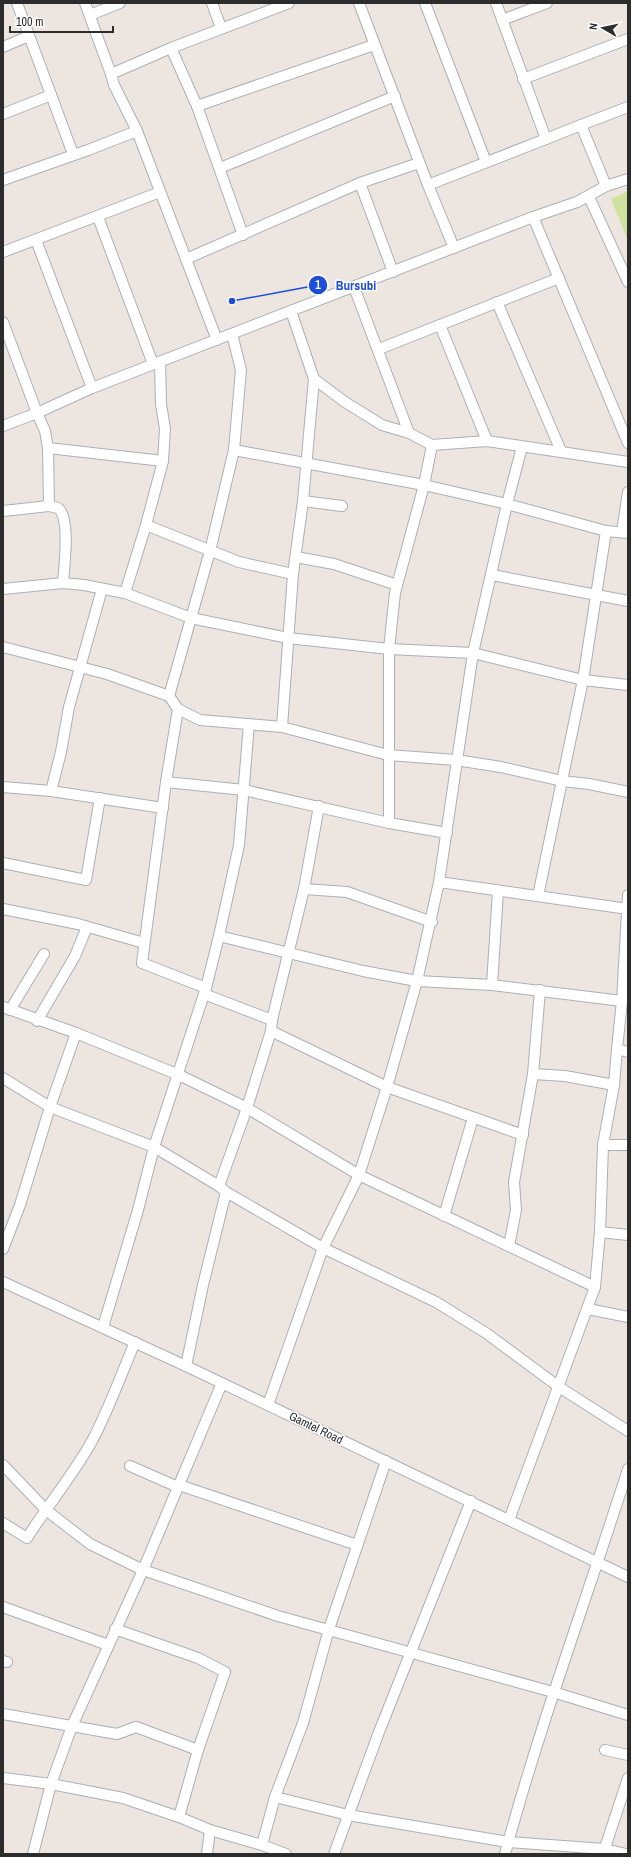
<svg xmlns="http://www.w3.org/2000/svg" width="631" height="1857" viewBox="0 0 631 1857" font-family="'Archivo Narrow',sans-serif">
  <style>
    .pitch { fill: #d0e29f }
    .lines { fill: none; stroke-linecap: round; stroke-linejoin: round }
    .minor-casing { stroke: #acb0b6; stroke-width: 12 }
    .minor { stroke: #fff; stroke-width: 10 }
    .labels { text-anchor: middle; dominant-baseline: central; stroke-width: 3; stroke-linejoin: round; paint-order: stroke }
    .street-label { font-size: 12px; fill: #2c2c2c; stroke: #fff }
    .leader { fill: none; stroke: #1d4ed8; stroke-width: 1.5 }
    .callout-dot { fill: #1d4ed8; stroke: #fff; stroke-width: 1.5 }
    .mark-label { font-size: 12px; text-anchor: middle; font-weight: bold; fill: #fff }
    .callout-label { font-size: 13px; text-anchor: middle; font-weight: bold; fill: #1d4ed8; stroke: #fff; stroke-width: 3; stroke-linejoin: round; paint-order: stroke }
  </style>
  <rect width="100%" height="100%" fill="#ece5e0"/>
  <polygon class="pitch" points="628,191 628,241 611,199"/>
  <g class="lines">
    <defs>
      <g id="minor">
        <polyline points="17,3 73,154"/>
        <polyline points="85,3 111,74 114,85 137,131 217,340"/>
        <polyline points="212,3 221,28"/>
        <polyline points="359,3 428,185 454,248"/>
        <polyline points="425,3 486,162"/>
        <polyline points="496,3 546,139 581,125 606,186"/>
        <polyline points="90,15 120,3"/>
        <polyline points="502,20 547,3"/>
        <polyline points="3,47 29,36"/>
        <polyline points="171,48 197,106 243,235"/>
        <polyline points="111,74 171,48 289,3"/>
        <polyline points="523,79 628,39"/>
        <polyline points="197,106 374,45"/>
        <polyline points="3,114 51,95"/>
        <polyline points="581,125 628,107"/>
        <polyline points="220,168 395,96"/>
        <polyline points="3,180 88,150 137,131"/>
        <polyline points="360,183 393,272"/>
        <polyline points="428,185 546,139"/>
        <polyline points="589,197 628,282"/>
        <polyline points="98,217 153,364"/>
        <polyline points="533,217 628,443"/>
        <polyline points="36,240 92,388"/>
        <polyline points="3,252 160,192"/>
        <polyline points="186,259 360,183 419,163"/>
        <polyline points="354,287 409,433"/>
        <polyline points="497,302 561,451"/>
        <path d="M3,322L37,413L45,431L48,448L49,506L58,508C71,518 64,567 63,583"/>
        <polyline points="440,325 487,441"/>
        <polyline points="379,349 559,278"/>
        <polyline points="314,379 345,402 382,425 409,433 432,445 487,441 628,462"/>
        <polyline points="3,426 37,413 92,388 533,217 577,202 606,186 628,179"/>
        <polyline points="48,448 163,461"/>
        <polyline points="234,450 424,485 507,504 606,531 628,533"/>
        <polyline points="303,501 342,506"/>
        <polyline points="3,511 49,506"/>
        <polyline points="146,525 239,562 293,574"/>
        <polyline points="622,532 628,492"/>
        <polyline points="296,557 334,564 397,585"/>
        <polyline points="492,575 628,601"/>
        <polyline points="3,589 63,583 84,585 125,593 191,618 288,638 389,649 473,653 583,680 628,685"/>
        <polyline points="125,593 146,525 163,461 165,429 161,404 160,362"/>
        <polyline points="3,647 107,674 169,696 178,709 200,720 282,727 388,755 456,760 501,767 562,781 589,784 628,792"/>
        <polyline points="169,696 210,551 234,450 241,370 232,334"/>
        <polyline points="178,709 166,782 142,963 206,988"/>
        <polyline points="282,727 293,574 303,501 314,379 291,311"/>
        <polyline points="166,782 244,790 389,823 447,833"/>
        <polyline points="3,787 51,791 163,808"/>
        <polyline points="51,791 61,752 69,707 102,589"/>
        <polyline points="389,823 389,649 395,593 424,485 432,445"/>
        <polyline points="3,863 86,880 100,798"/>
        <polyline points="439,882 628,909"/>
        <polyline points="304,889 347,892 432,922"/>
        <polyline points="538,896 583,680 606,531"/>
        <polyline points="3,909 78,924 144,943"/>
        <polyline points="219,936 363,971 417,981 492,985 622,1001"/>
        <polyline points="492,985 498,891"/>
        <polyline points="204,994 272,1020"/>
        <polyline points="3,1007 76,1033 179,1075 247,1108 359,1175 595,1287"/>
        <polyline points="10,1010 44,954"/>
        <polyline points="37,1021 75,956 87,927"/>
        <polyline points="271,1031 387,1087 523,1135"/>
        <polyline points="617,1049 628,1052"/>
        <polyline points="533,1074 565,1076 614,1085"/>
        <polyline points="3,1078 50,1107 154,1147 219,1186 226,1192 323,1248 436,1302 486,1333 559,1387 628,1431"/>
        <polyline points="603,1145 628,1145"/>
        <polyline points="219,1186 247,1108 271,1031 272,1020 304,889 319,806"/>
        <polyline points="444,1216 473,1118"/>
        <polyline points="600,1232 628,1235"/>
        <polyline points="509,1246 516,1210 514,1182 533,1074 540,990"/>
        <polyline points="3,1249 20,1205 50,1107 76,1033"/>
        <polyline points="3,1282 186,1366 628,1577"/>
        <polyline points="588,1309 628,1317"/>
        <polyline points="103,1327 138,1210 154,1147 206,988 219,936 239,845 249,724"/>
        <polyline points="186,1366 203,1285 226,1192"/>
        <polyline points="268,1405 323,1248 359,1175 387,1087 417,981 439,882 473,653 507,504 522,447"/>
        <polyline points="3,1465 46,1510 90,1544 143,1570 278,1616 553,1692 628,1715"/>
        <polyline points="130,1466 178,1487"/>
        <polyline points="179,1485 357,1545"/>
        <polyline points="509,1520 595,1287 600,1232 603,1145 614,1085 617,1049 622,1001 628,895"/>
        <path d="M3,1523L27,1538C48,1505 73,1475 92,1441C109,1409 121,1375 135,1342"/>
        <polyline points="3,1607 108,1645"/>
        <polyline points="115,1629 198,1658 225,1672 198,1750 179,1817"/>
        <polyline points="3,1661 7,1662"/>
        <polyline points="3,1714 117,1734 136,1727 198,1750"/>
        <polyline points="605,1750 628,1755"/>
        <polyline points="3,1778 51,1784 123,1798 179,1817 210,1830 262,1845 275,1797 303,1723 329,1629 386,1461"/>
        <polyline points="275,1797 348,1815 508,1842 605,1849 626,1854"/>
        <polyline points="262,1845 286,1854"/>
        <polyline points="33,1854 51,1784 72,1726 143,1570 222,1383"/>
        <polyline points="207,1854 210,1830"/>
        <polyline points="334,1854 379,1732 471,1501"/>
        <path d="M505,1854C540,1724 587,1598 628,1469"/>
        <polyline points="603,1854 628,1778"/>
      </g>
    </defs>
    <use href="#minor" class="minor-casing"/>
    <use href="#minor" class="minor"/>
  </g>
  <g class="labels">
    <g class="street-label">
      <text transform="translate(316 1428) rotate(26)">Gamtel Road</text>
    </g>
  </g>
  <path class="leader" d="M232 301L318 285"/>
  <g class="callout-dot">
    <circle cx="232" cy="301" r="4"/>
    <circle cx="318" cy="285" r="10"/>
  </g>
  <g class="mark-label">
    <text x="318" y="289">1</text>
  </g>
  <g class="callout-label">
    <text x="356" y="290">Bursubi</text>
  </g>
  <rect width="631" height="1857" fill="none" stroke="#2c2c2c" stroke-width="8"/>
  <g transform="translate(603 28) rotate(279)" stroke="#ffffff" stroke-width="3" paint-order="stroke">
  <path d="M0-3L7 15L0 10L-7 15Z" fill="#2c2c2c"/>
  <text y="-6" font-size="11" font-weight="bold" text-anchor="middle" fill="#2c2c2c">N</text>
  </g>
  <path d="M10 26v6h103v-6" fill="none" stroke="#2c2c2c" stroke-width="2"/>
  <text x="16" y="26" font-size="12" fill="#2c2c2c" stroke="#ffffff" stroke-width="3" paint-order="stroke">100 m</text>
</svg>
